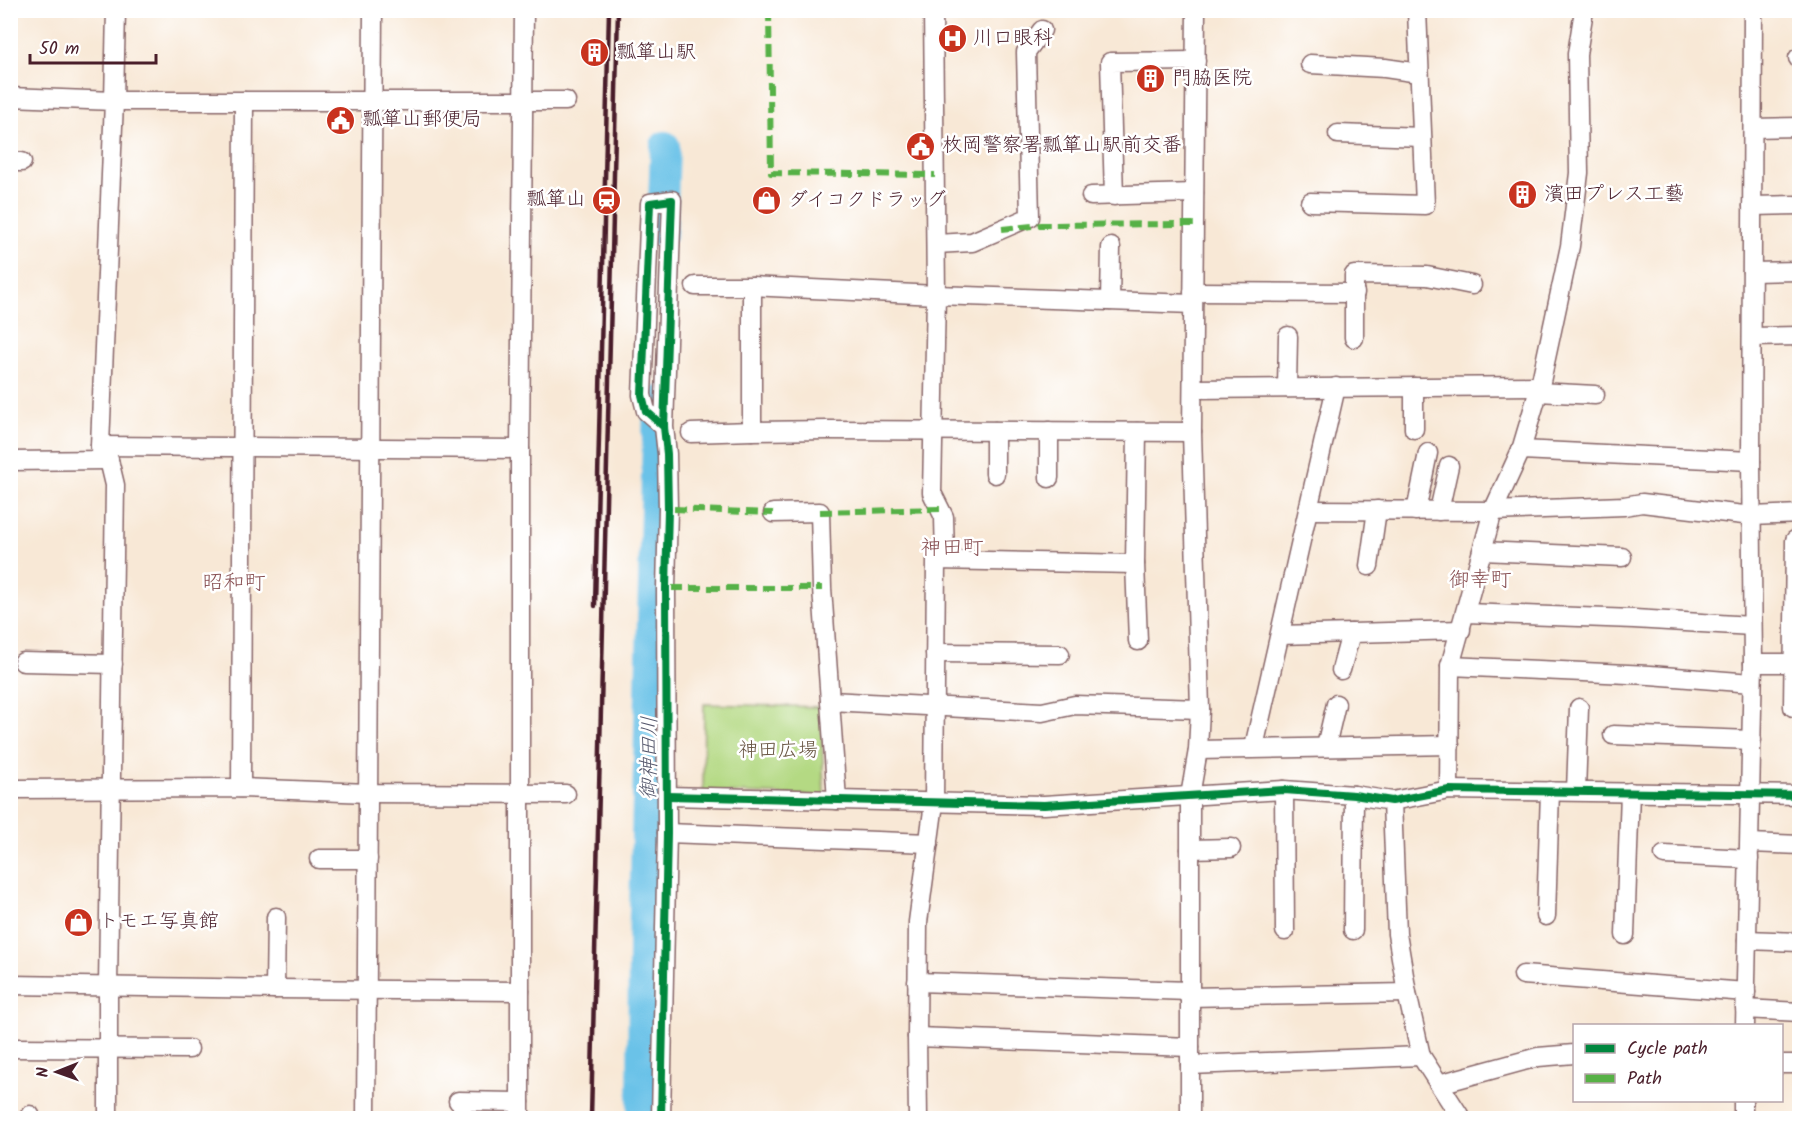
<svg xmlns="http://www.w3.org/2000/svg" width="1810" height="1129" viewBox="0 0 1810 1129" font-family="Kalam,'Klee One',sans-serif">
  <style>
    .green { fill: #b4d983; stroke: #7f7c57; stroke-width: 1.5 }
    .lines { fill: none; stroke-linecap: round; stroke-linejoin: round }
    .river { stroke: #6bc2e8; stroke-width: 30 }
    .minor-casing { stroke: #876567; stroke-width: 21 }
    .minor { stroke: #fff; stroke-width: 18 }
    .rail { stroke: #4a1f2b; stroke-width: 4.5 }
    .quiet { stroke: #57b146; stroke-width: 6; stroke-dasharray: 12 6; stroke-linecap: butt }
    .cycleway-casing { stroke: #fff; stroke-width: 11 }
    .cycleway { stroke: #00873e; stroke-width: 8 }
    .labels { text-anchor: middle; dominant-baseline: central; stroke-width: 5; stroke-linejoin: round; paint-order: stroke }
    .poi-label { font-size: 20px; fill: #4a1f2b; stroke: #fff; text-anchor: start }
    .park-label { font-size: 20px; fill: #6a5745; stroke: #fff }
    .neighbourhood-label { font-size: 21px; fill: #885053; stroke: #fff }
    .water-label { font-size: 21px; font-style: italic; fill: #56586d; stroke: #fff }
  </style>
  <rect width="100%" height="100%" fill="#fff"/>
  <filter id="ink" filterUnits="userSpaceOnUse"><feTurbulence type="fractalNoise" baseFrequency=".0167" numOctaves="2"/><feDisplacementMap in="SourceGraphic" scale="12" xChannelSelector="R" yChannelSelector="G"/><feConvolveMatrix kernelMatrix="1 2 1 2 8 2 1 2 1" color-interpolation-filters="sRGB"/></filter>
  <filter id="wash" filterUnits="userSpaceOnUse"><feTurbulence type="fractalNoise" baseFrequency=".008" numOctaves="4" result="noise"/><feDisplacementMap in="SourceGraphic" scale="24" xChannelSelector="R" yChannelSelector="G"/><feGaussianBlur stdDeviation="1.35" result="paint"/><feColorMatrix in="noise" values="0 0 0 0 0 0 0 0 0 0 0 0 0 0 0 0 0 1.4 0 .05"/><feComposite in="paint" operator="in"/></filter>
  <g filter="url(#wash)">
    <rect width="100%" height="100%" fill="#f8e8d6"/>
    <polygon class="green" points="704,704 821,707 824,796 703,792"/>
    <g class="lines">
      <g class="river">
        <polyline points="662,233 665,146"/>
        <polyline points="642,1118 643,948 658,401"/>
      </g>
    </g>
  </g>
  <g filter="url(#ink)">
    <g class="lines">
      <defs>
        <g id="minor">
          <polyline points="116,10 114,101 566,101"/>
          <polyline points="933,10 936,295 932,493 944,517 945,559"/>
          <polyline points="1798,58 1800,58"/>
          <polyline points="1310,64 1385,68 1419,73"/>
          <polyline points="10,97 114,101 100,446 109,460 115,485 108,988 108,1118"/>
          <polyline points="1753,128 1800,127"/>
          <polyline points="1338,134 1422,137"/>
          <polyline points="10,162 22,162"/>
          <polyline points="1091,196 1194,193"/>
          <polyline points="1114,196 1110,62 1196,61"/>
          <polyline points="1310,202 1425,205 1417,10"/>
          <polyline points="1752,206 1800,205"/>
          <polyline points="936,244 972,242 1030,217 1026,52 1042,30"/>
          <polyline points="1752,272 1800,271"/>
          <polyline points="695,286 752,286 936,295 1193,304"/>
          <polyline points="752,286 752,431 828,430 1192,432"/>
          <polyline points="1193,292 1355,293"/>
          <polyline points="1110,301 1111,247"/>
          <polyline points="1752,337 1800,336"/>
          <polyline points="1354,338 1354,275 1427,276 1472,285"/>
          <polyline points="1414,387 1414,429"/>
          <polyline points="1287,388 1288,336"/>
          <polyline points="1193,389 1540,386"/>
          <polyline points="1538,392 1595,395"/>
          <polyline points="995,431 995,474"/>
          <polyline points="691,433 752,431"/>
          <polyline points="100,446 520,449"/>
          <polyline points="1521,450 1751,461"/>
          <polyline points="10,461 109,460"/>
          <polyline points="1049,478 1049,431"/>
          <polyline points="1309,510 1493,511 1624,506 1642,503 1752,516 1800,514"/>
          <polyline points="1416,511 1428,453"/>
          <polyline points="1439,511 1449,466"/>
          <polyline points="773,513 820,512 822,588 830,701 1042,712 1075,705 1200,709"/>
          <polyline points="1482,551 1622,557"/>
          <polyline points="1135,564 1138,641"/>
          <polyline points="1369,566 1377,510"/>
          <polyline points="1466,613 1634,619 1752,626"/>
          <polyline points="1280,635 1461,630"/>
          <polyline points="935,653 1060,654"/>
          <polyline points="23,662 113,664"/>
          <polyline points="1753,663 1794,663"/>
          <polyline points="1450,666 1650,675 1752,683"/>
          <polyline points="1341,670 1351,633"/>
          <polyline points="830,701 837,800"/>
          <polyline points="1793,707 1795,540"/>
          <polyline points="1613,735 1752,740"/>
          <polyline points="1326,746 1336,704"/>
          <polyline points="1254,747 1336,387"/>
          <polyline points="1198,750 1450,745"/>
          <polyline points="241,788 244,101"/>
          <polyline points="10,789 241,788 368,793 566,794"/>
          <polyline points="1284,790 1285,931"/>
          <polyline points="1449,790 1450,666 1493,511 1521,450 1540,386 1570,246 1579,173 1577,54 1584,10"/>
          <polyline points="1576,791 1579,708"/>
          <polyline points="667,796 1044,805 1284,790 1354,795 1392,801 1449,790 1800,795"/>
          <polyline points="1392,801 1397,934 1407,993 1421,1056 1461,1118"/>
          <polyline points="667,833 929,843"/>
          <polyline points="1750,843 1800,845"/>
          <polyline points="1190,849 1231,848"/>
          <polyline points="1664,855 1749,859"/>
          <polyline points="319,859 368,859"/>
          <polyline points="1546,916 1550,791"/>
          <polyline points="1353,930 1354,795"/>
          <polyline points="1625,935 1630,792"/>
          <polyline points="1747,940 1800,942"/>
          <polyline points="1523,975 1746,992"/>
          <polyline points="917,982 1189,991"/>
          <polyline points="10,985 275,989 520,991"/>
          <polyline points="275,989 276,917"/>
          <polyline points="1189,997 1407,993"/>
          <polyline points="1745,1009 1800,1012"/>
          <polyline points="1745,1026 1753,663 1751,461 1753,10"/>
          <polyline points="917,1037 1190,1047"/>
          <polyline points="10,1048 189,1049"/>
          <polyline points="1782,1064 1800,1064"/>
          <polyline points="1190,1065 1421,1056"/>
          <polyline points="1439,1084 1538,1057 1574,1054"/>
          <polyline points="458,1101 520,1102"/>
          <polyline points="30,1118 30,1115"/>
          <polyline points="366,1118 373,10"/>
          <polyline points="520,1118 520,449 524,10"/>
          <polyline points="661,1118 667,833 666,588 668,509 667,454 664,427 672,200 650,203 642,395 646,411 664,427"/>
          <polyline points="918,1118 917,1037 918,922 934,803 936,560 1135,564 1137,432"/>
          <polyline points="1190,1118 1190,796 1198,750 1200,709 1192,432 1196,10"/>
          <polyline points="1743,1118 1743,1100"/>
        </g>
      </defs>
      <use href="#minor" class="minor-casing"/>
      <use href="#minor" class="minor"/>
      <g class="rail">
        <polyline points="595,606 609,10"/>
        <polyline points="591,1118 618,10"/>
      </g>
      <g class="quiet">
        <polyline points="769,10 771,173 935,175"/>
        <polyline points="1002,229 1042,225 1194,224"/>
        <polyline points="674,509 773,513"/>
        <polyline points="820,512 940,509"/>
        <polyline points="672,588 822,588"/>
      </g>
      <defs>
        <g id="cycleway">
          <polyline points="667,796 1044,805 1284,790 1354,795 1392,801 1449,790 1800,795"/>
          <polyline points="661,1118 667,833 666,588 668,509 667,454 664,427 672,200 650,203 642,395 646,411 664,427"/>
        </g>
      </defs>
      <use href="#cycleway" class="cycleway-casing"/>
      <use href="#cycleway" class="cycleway"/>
    </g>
  </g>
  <defs>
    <symbol id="hospital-disc" viewBox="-11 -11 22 22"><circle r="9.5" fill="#c8321e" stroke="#fff"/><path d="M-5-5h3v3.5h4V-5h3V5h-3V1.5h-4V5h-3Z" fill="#fff"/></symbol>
    <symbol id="building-disc" viewBox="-11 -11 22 22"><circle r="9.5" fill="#c8321e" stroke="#fff"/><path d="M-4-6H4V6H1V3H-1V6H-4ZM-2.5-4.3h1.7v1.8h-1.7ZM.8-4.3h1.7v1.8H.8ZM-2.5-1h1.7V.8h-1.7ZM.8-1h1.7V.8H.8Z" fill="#fff"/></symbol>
    <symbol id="civic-disc" viewBox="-11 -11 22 22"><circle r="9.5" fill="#c8321e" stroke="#fff"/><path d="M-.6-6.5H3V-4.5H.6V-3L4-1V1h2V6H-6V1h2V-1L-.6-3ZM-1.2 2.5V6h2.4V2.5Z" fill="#fff"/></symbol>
    <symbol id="station-disc" viewBox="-11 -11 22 22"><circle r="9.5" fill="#c8321e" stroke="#fff"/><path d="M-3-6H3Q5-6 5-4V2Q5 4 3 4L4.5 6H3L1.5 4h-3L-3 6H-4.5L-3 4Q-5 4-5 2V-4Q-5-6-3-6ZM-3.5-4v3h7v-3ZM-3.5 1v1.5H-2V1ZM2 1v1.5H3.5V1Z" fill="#fff"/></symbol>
    <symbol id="shop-disc" viewBox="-11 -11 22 22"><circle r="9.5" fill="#c8321e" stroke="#fff"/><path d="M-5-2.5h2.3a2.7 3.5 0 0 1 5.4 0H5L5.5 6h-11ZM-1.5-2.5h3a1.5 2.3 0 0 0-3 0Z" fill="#fff"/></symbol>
  </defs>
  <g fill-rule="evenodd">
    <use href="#hospital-disc" x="936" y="22" width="33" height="33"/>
    <use href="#building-disc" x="578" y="36" width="33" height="33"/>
    <use href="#building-disc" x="1134" y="62" width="33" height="33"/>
    <use href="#civic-disc" x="324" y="104" width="33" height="33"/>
    <use href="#civic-disc" x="904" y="130" width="33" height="33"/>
    <use href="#building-disc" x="1506" y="178" width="33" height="33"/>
    <use href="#station-disc" x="590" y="184" width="33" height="33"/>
    <use href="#shop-disc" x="750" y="184" width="33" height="33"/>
    <use href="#shop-disc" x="62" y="906" width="33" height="33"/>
  </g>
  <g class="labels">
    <g class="poi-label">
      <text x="973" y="39">川口眼科</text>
      <text x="616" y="53">瓢箪山駅</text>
      <text x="1172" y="79">門脇医院</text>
      <text x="362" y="120">瓢箪山郵便局</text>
      <text x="942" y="146">枚岡警察署瓢箪山駅前交番</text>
      <text x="1544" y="195">濱田プレス工藝</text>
      <text x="586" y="200" text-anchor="end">瓢箪山</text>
      <text x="788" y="201">ダイコクドラッグ</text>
      <text x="99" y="922">トモエ写真館</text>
    </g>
    <g class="park-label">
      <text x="778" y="751">神田広場</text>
    </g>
    <g class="neighbourhood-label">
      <text x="952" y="548">神田町</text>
      <text x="1480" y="580">御幸町</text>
      <text x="234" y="583">昭和町</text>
    </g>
    <g class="water-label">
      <text transform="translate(650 758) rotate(-89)">御神田川</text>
    </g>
  </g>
  <rect width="1810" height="1129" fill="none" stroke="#fff" stroke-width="36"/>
  <rect x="1573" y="1024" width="210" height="78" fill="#ffffff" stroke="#b7a5aa" stroke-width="1.5"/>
  <rect x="1585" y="1044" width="30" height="9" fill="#00873e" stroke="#b7a5aa" stroke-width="1.5"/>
  <text x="1627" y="1054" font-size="18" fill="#4a1f2b">Cycle path</text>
  <rect x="1585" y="1074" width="30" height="9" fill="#57b146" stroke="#b7a5aa" stroke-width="1.5"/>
  <text x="1627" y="1084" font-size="18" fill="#4a1f2b">Path</text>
  <g transform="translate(57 1072) rotate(269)" stroke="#ffffff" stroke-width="4.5" paint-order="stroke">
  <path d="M0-4.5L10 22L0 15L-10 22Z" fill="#4a1f2b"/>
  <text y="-9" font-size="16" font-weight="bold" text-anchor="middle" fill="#4a1f2b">N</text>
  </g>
  <path d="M30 54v9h126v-9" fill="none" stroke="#4a1f2b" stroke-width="3"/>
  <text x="39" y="54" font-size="18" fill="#4a1f2b" stroke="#ffffff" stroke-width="4.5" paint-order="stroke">50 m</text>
</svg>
